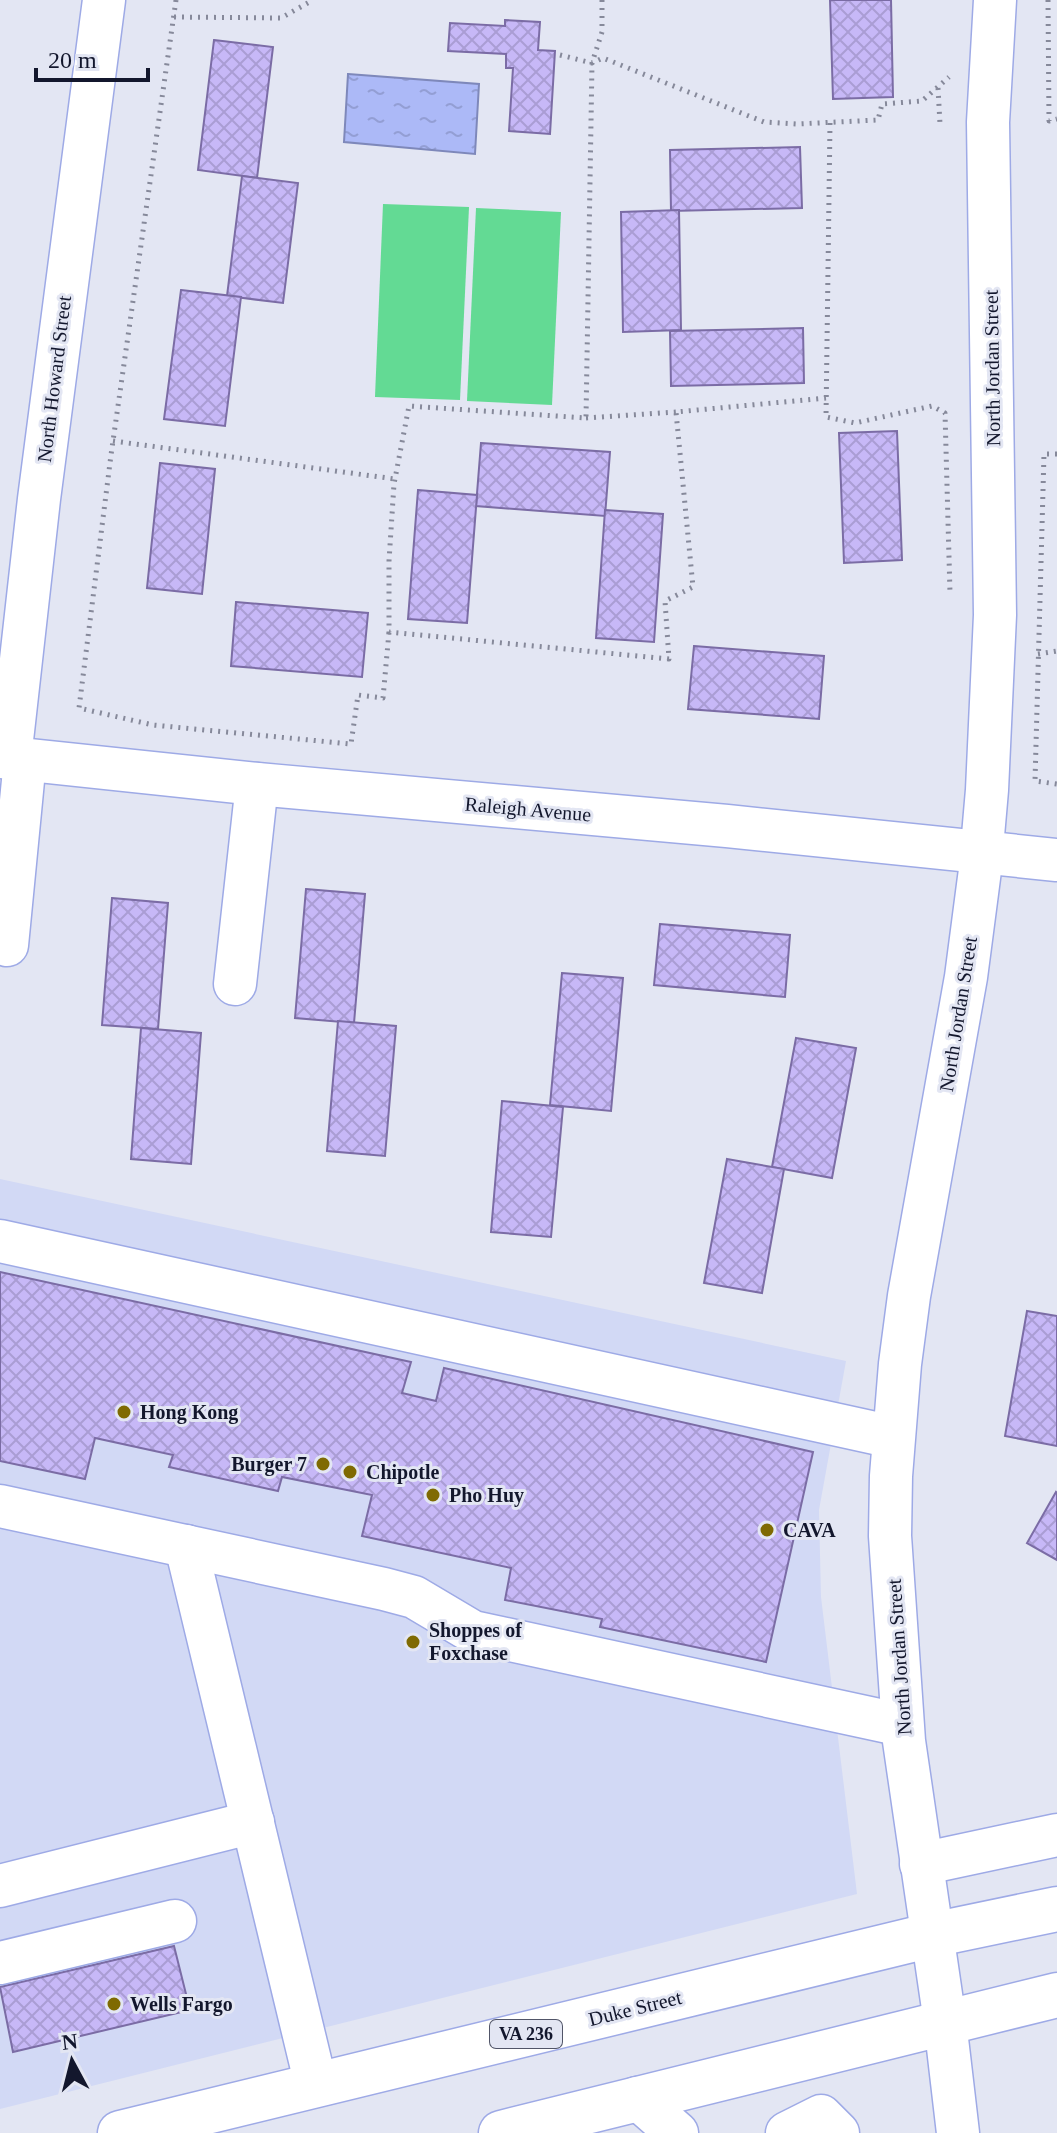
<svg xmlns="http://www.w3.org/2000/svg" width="1057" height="2133" viewBox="0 0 1057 2133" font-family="'Times New Roman',serif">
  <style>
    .built { fill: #d2d9f5 }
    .grass { fill: #63da94 }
    .water { fill: url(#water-ripples); stroke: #7e88ba; stroke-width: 2 }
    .building { fill: url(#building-cross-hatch); stroke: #7b6ca5; stroke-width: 2 }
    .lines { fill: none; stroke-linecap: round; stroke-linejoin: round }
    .minor-casing { stroke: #9eaae6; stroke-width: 45 }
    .major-casing { stroke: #9eaae6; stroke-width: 47 }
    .path { stroke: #86899a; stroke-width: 5; stroke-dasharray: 2 6; stroke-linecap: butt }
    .minor { stroke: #fff; stroke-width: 42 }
    .major { stroke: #fff; stroke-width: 44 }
    .poi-dot { fill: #7f6a02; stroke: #e3e6f3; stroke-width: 3 }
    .labels { text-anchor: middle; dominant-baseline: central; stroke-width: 6; stroke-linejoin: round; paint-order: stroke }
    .shield { fill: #e3e6f3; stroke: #515568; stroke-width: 2 }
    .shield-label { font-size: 18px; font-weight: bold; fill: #13172d }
    .street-label { font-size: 20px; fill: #13172d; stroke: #e3e6f3 }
    .poi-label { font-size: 20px; font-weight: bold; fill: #13172d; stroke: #e3e6f3; text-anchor: start }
  </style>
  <defs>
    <pattern id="water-ripples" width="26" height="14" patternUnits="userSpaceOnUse" patternTransform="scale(2)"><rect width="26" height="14" fill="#acb9f7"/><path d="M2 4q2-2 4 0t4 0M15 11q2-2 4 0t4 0" fill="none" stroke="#939ed4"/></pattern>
    <pattern id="building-cross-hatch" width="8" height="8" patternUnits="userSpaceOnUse" patternTransform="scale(2)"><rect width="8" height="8" fill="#c7b8f7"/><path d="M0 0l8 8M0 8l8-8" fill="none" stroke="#aa9dd4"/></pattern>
  </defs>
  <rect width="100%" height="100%" fill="#e3e6f3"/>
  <polygon class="built" points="0,1179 846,1361 819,1510 821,1597 857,1894 0,2109"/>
  <g class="grass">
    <polygon points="383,204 469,207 460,400 375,397"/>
    <polygon points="476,208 561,212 552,405 467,401"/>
  </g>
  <polygon class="water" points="348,74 479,84 475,154 344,142"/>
  <g class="building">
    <polygon points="830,0 891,0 893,97 833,99"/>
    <polygon points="505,20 540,22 538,50 555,51 550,134 509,131 513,68 506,68 506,54 448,51 450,23 505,26"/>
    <polygon points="214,40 273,47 257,178 198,170"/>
    <polygon points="800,147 802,208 671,211 670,150"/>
    <polygon points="242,176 298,183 283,303 227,296"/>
    <polygon points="679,210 681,330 623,332 621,212"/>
    <polygon points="181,290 241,297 225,426 164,419"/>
    <polygon points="803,328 804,383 671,386 670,331"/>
    <polygon points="897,431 902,560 844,563 839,433"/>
    <polygon points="481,443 610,452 605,516 476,506"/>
    <polygon points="160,463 215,469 202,594 147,588"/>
    <polygon points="418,490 477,495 467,623 408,619"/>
    <polygon points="605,510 663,514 654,642 596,638"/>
    <polygon points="236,602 368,613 362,677 231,666"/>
    <polygon points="694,646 824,656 819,719 688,709"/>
    <polygon points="306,889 365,894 354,1023 295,1018"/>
    <polygon points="112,898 168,903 158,1029 102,1025"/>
    <polygon points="660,924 790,935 785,997 654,985"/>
    <polygon points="562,973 623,978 611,1111 550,1105"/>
    <polygon points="338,1021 396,1026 385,1156 327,1151"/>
    <polygon points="141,1028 201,1033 191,1164 131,1159"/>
    <polygon points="796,1038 856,1048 832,1178 772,1167"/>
    <polygon points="502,1101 563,1107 551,1237 491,1232"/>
    <polygon points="727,1159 784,1169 762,1293 704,1283"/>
    <polygon points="0,1272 411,1362 402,1393 436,1401 444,1368 813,1452 766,1662 600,1627 602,1619 505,1600 511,1568 362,1536 372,1495 282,1477 278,1491 169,1467 173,1455 95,1438 85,1479 0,1461"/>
    <polygon points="1027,1311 1057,1316 1057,1446 1005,1436"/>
    <polygon points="1056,1492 1057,1493 1057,1560 1027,1543"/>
    <polygon points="174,1946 190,2010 13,2052 0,1987"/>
  </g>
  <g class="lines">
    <defs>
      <g id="minor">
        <polyline points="0,757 257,784 727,826 1057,860"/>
        <polyline points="10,758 39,499 104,0"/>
        <polyline points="7,945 25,760"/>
        <polyline points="235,984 257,784"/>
        <polyline points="0,1241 893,1437"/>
        <polyline points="0,1506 384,1589 414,1597 473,1632 902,1725"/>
        <polyline points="186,1546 316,2085"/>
        <polyline points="921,1864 1057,1835"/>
        <polyline points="0,1886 253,1822"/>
        <polyline points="0,1963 175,1921"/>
        <polyline points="637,2098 677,2133"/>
        <polyline points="787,2133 821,2116 838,2133"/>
        <polyline points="958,2133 945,2022 904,1741 890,1536 891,1476 900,1364 909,1296 966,977 980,870 987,790 995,615 988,122 995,0"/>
      </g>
      <g id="major">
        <polyline points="120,2133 932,1935 1057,1909"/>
        <polyline points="501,2133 1057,1995"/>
      </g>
    </defs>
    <use href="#minor" class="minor-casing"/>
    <use href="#major" class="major-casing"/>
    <g class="path">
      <polyline points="176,0 111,455 79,708 153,725 351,744 358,695 383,698 389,632"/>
      <polyline points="602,0 602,32 592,63 586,418 409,406 394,484 389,561 389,632 669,659 665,601 693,587 676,412 826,398"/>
      <polyline points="1048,0 1049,121 1057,119"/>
      <polyline points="174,17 281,18 313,0"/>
      <polyline points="560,55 592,63 603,58 764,122 797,124 878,120 882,104 922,101 949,77"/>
      <polyline points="938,88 940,124"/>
      <polyline points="830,123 826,417 855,423 932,406 945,413 950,593"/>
      <polyline points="586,418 676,412"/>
      <polyline points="113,441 395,479"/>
      <polyline points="1057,454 1044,454 1035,781 1057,784"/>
      <polyline points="1038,654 1057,651"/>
    </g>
    <use href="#minor" class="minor"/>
    <use href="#major" class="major"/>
  </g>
  <g class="poi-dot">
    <circle cx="124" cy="1412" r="8"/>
    <circle cx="323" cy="1464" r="8"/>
    <circle cx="350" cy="1472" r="8"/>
    <circle cx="433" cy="1495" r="8"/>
    <circle cx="767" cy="1530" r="8"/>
    <circle cx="413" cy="1642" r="8"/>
    <circle cx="114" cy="2004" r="8"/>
  </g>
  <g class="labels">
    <rect class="shield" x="490" y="2020" width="72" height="28" rx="6"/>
    <g class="shield-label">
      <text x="526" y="2034">VA 236</text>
    </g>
    <g class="street-label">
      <text transform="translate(992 368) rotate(-91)">North Jordan Street</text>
      <text transform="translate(54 379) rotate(-83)">North Howard Street</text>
      <text transform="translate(528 809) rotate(5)">Raleigh Avenue</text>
      <text transform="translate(958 1014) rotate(-81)">North Jordan Street</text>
      <text transform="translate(899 1657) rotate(-94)">North Jordan Street</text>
      <text transform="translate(635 2008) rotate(-14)">Duke Street</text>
    </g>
    <g class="poi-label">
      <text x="140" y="1412">Hong Kong</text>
      <text x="307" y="1464" text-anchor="end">Burger 7</text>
      <text x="366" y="1472">Chipotle</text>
      <text x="449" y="1495">Pho Huy</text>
      <text x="783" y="1530">CAVA</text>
      <text x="429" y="1630">Shoppes of<tspan x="429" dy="23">Foxchase</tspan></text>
      <text x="130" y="2004">Wells Fargo</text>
    </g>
  </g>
  <g transform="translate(72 2061) rotate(353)" stroke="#e3e6f3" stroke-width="6" paint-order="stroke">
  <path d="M0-6L14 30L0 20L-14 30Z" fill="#13172d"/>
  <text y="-12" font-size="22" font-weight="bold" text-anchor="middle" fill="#13172d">N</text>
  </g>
  <path d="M36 68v12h112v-12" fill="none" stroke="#13172d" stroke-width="4"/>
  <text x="48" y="68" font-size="24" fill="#13172d" stroke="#e3e6f3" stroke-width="6" paint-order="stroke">20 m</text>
</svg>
